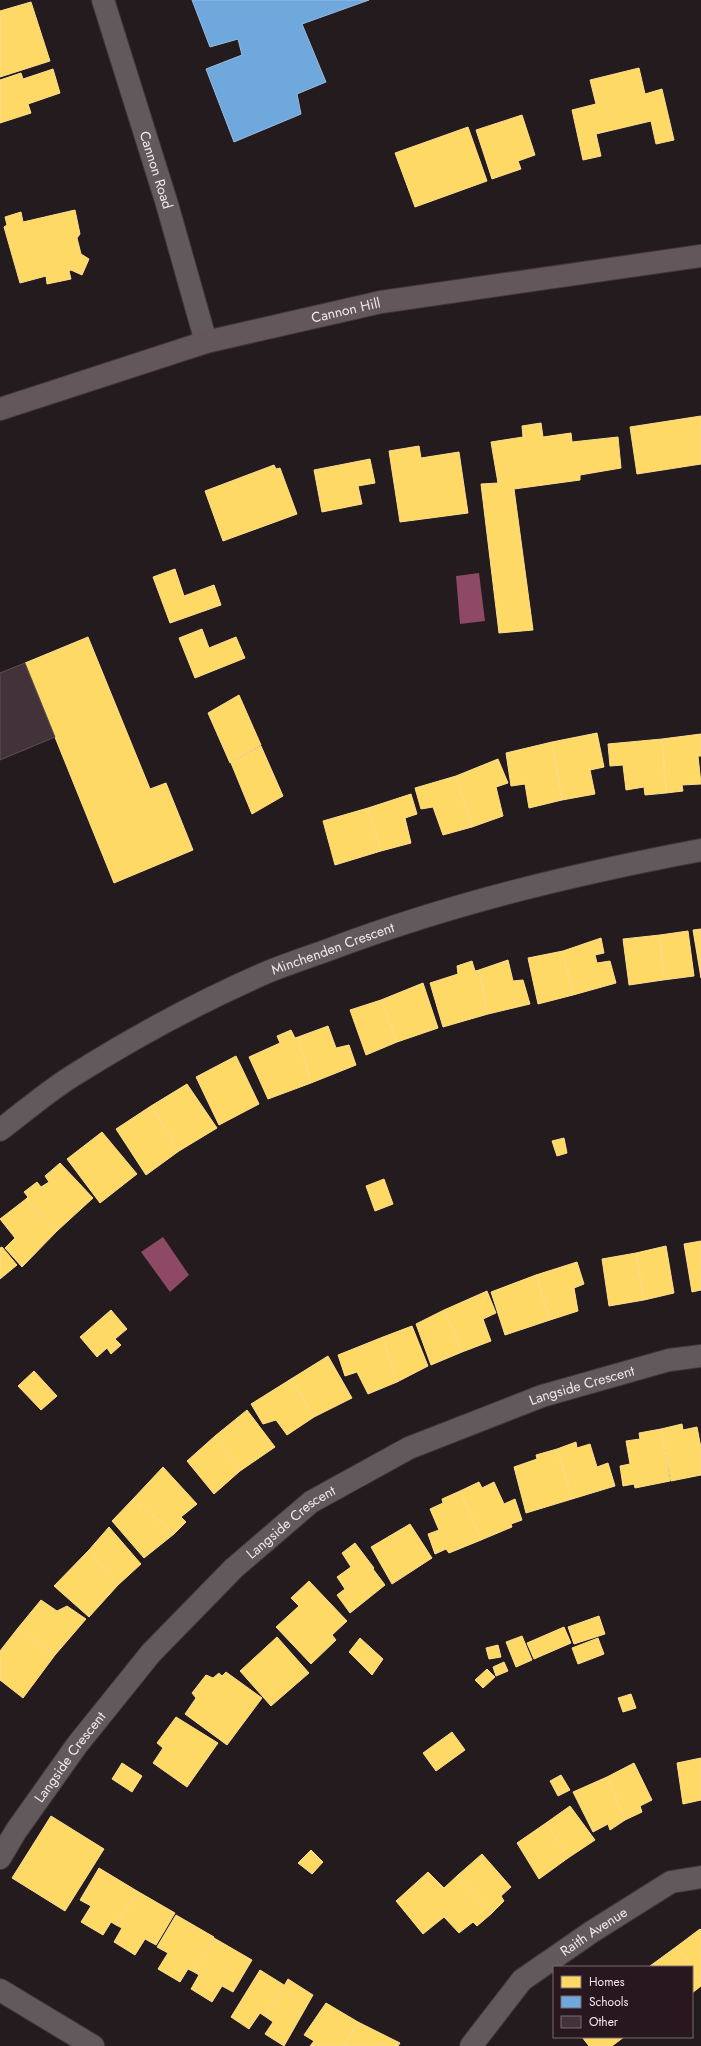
<svg xmlns="http://www.w3.org/2000/svg" width="701" height="2046" viewBox="0 0 701 2046" font-family="Jost,sans-serif">
  <style>
    .water { fill: #8e4965 }
    .homes { fill: #ffd966; stroke: #fcdd8e }
    .schools { fill: #6fa8dc; stroke: #97bbe0 }
    .building { fill: #44323b; stroke: #5a5255 }
    .lines { fill: none; stroke-linecap: round; stroke-linejoin: round }
    .street-casing { stroke: #3f373a; stroke-width: 24 }
    .primary-casing { stroke: #3f373a; stroke-width: 24 }
    .street { stroke: #61595c; stroke-width: 22 }
    .primary { stroke: #64575c; stroke-width: 22 }
    .labels { text-anchor: middle; dominant-baseline: central; stroke-width: 4; stroke-linejoin: round; paint-order: stroke }
    .street-label { font-size: 14px; fill: #f4e7eb; stroke: #28171e }
  </style>
  <rect width="100%" height="100%" fill="#241b1f"/>
  <g class="water">
    <polygon points="479,573 485,621 460,624 456,576"/>
    <polygon points="163,1237 189,1275 170,1292 141,1252"/>
  </g>
  <g class="homes">
    <polygon points="31,2 50,61 0,77 0,11"/>
    <polygon points="639,68 645,94 662,89 674,140 656,144 651,121 596,134 601,156 583,160 572,110 596,104 590,80"/>
    <polygon points="53,69 60,93 28,104 31,113 0,123 0,80 21,73 23,79"/>
    <polygon points="522,115 535,155 518,161 521,169 492,179 476,130"/>
    <polygon points="468,127 487,181 415,207 395,153"/>
    <polygon points="75,210 80,234 77,238 81,254 89,259 82,275 71,270 69,271 71,279 47,284 46,276 20,283 4,227 7,225 5,217 21,212 23,222"/>
    <polygon points="701,416 701,464 637,474 630,427"/>
    <polygon points="541,423 543,437 571,433 572,442 618,437 621,468 580,475 580,480 514,489 533,630 499,633 481,484 498,483 491,442 523,437 522,426"/>
    <polygon points="419,446 421,458 459,452 468,513 400,522 389,451"/>
    <polygon points="370,459 375,483 358,486 362,504 322,512 314,470"/>
    <polygon points="274,465 276,469 280,468 297,514 223,541 205,491"/>
    <polygon points="175,569 184,596 214,585 221,605 170,623 153,577"/>
    <polygon points="202,629 209,648 236,637 245,658 195,678 179,638"/>
    <polygon points="88,637 150,789 166,783 193,850 114,883 25,663"/>
    <polygon points="239,695 261,745 230,763 208,713"/>
    <polygon points="597,733 604,767 590,770 595,794 562,800 552,742"/>
    <polygon points="701,734 701,756 698,756 701,784 682,785 683,791 666,793 662,739"/>
    <polygon points="662,739 666,793 645,795 644,787 626,790 623,765 610,766 608,744"/>
    <polygon points="552,742 562,800 529,808 525,784 511,786 506,753"/>
    <polygon points="261,746 283,796 252,814 231,763"/>
    <polygon points="498,759 508,783 496,787 503,816 472,827 456,776"/>
    <polygon points="456,776 472,827 443,835 433,807 421,809 415,788"/>
    <polygon points="411,794 417,814 405,818 411,843 381,851 368,808"/>
    <polygon points="368,808 381,851 335,865 323,821"/>
    <polygon points="701,929 701,978 693,930"/>
    <polygon points="688,931 694,976 663,980 660,935"/>
    <polygon points="660,935 663,980 629,985 623,939"/>
    <polygon points="601,938 604,953 595,955 597,963 610,961 616,983 573,995 563,951"/>
    <polygon points="563,951 573,995 538,1004 528,958"/>
    <polygon points="508,960 513,981 523,980 530,1004 488,1014 479,970"/>
    <polygon points="472,961 475,971 479,970 488,1014 443,1027 430,983 458,974 457,966"/>
    <polygon points="423,983 438,1028 397,1042 381,1000"/>
    <polygon points="381,1000 397,1042 366,1055 350,1010"/>
    <polygon points="328,1026 336,1048 349,1045 356,1065 311,1083 298,1037"/>
    <polygon points="291,1030 295,1038 298,1037 311,1083 268,1099 249,1057 280,1043 277,1036"/>
    <polygon points="236,1056 259,1104 219,1125 196,1077"/>
    <polygon points="187,1084 217,1128 179,1151 151,1106"/>
    <polygon points="151,1106 179,1151 146,1175 116,1129"/>
    <polygon points="102,1132 137,1174 100,1203 67,1159"/>
    <polygon points="564,1138 567,1153 557,1156 552,1141"/>
    <polygon points="60,1163 93,1198 57,1231 26,1199 28,1197 24,1192 37,1182 41,1187 49,1182 45,1176"/>
    <polygon points="384,1179 393,1204 375,1211 366,1186"/>
    <polygon points="26,1199 57,1231 22,1267 5,1248 15,1238 0,1219"/>
    <polygon points="701,1241 701,1290 692,1292 684,1244"/>
    <polygon points="666,1246 674,1293 644,1300 636,1253"/>
    <polygon points="2,1247 17,1265 0,1279 0,1248"/>
    <polygon points="636,1253 644,1300 609,1306 602,1259"/>
    <polygon points="577,1262 584,1284 574,1288 578,1311 550,1320 536,1275"/>
    <polygon points="536,1275 550,1320 505,1335 491,1292"/>
    <polygon points="487,1291 496,1313 483,1319 491,1341 462,1352 444,1310"/>
    <polygon points="111,1310 127,1329 115,1339 121,1345 111,1354 107,1348 97,1357 80,1337"/>
    <polygon points="444,1310 462,1352 431,1365 416,1324"/>
    <polygon points="412,1326 428,1366 397,1382 383,1337"/>
    <polygon points="383,1337 397,1382 368,1394 357,1372 345,1376 338,1355"/>
    <polygon points="328,1356 352,1398 314,1417 291,1379"/>
    <polygon points="34,1371 57,1396 41,1410 18,1386"/>
    <polygon points="291,1379 314,1417 287,1435 276,1420 263,1424 251,1404"/>
    <polygon points="247,1410 275,1447 240,1471 215,1436"/>
    <polygon points="682,1424 683,1430 697,1427 701,1448 701,1475 671,1481 661,1429"/>
    <polygon points="661,1429 670,1481 635,1488 634,1484 623,1486 620,1466 630,1464 626,1441 640,1439 639,1433"/>
    <polygon points="215,1436 240,1471 214,1494 187,1461"/>
    <polygon points="576,1442 577,1448 590,1444 597,1467 608,1463 615,1486 572,1499 557,1449"/>
    <polygon points="557,1449 572,1499 526,1513 514,1467 537,1459 536,1455"/>
    <polygon points="163,1467 197,1504 181,1517 186,1522 174,1534 133,1499"/>
    <polygon points="479,1482 482,1488 494,1482 504,1504 515,1499 522,1520 511,1524 512,1527 481,1540 460,1491"/>
    <polygon points="460,1491 481,1540 449,1553 446,1549 435,1554 428,1534 439,1530 430,1509 443,1503 442,1499"/>
    <polygon points="133,1499 174,1534 144,1558 112,1521"/>
    <polygon points="410,1524 432,1558 392,1584 371,1547"/>
    <polygon points="109,1527 141,1564 118,1585 89,1550"/>
    <polygon points="355,1543 374,1568 373,1569 385,1585 350,1613 337,1595 345,1589 337,1577 351,1567 342,1553"/>
    <polygon points="89,1550 118,1585 89,1617 54,1586"/>
    <polygon points="309,1581 347,1621 332,1635 336,1640 311,1664 276,1627 299,1606 291,1598"/>
    <polygon points="41,1600 57,1611 67,1606 86,1619 55,1655 18,1628"/>
    <polygon points="599,1616 605,1634 574,1644 568,1627"/>
    <polygon points="564,1627 571,1643 534,1659 527,1643"/>
    <polygon points="18,1628 55,1655 23,1698 0,1680 0,1651"/>
    <polygon points="522,1636 532,1660 516,1667 506,1642"/>
    <polygon points="277,1637 309,1673 271,1706 240,1671"/>
    <polygon points="360,1638 383,1659 372,1675 349,1652"/>
    <polygon points="598,1638 604,1654 578,1664 572,1648"/>
    <polygon points="498,1645 501,1657 489,1659 486,1648"/>
    <polygon points="504,1662 508,1671 496,1676 493,1667"/>
    <polygon points="487,1669 495,1677 483,1688 475,1680"/>
    <polygon points="226,1672 262,1698 227,1745 185,1714 196,1698 192,1693 206,1675 213,1678 219,1673 222,1676"/>
    <polygon points="631,1694 636,1708 623,1712 618,1698"/>
    <polygon points="176,1717 218,1743 187,1787 153,1763 163,1748 157,1743"/>
    <polygon points="452,1732 465,1750 436,1771 423,1753"/>
    <polygon points="701,1758 701,1800 683,1804 677,1763"/>
    <polygon points="122,1763 142,1776 132,1792 112,1779"/>
    <polygon points="634,1763 652,1800 640,1806 642,1812 625,1820 607,1777"/>
    <polygon points="561,1775 570,1790 558,1796 550,1781"/>
    <polygon points="607,1777 625,1820 610,1830 608,1824 593,1832 573,1792"/>
    <polygon points="570,1806 595,1840 568,1858 546,1823"/>
    <polygon points="51,1816 104,1849 65,1911 12,1878"/>
    <polygon points="546,1823 568,1858 539,1879 517,1843"/>
    <polygon points="311,1850 323,1862 312,1874 298,1863"/>
    <polygon points="482,1854 511,1887 501,1896 504,1901 491,1914 458,1875"/>
    <polygon points="99,1868 137,1891 116,1925 111,1922 103,1935 81,1922 91,1906 80,1900"/>
    <polygon points="428,1872 444,1888 458,1875 491,1914 477,1926 473,1922 459,1933 444,1917 423,1934 396,1901"/>
    <polygon points="137,1891 175,1913 156,1945 145,1939 135,1955 114,1942 122,1928 116,1925"/>
    <polygon points="176,1915 214,1937 194,1972 188,1969 180,1982 158,1969 168,1953 157,1947"/>
    <polygon points="700,1929 701,1930 701,1981 676,1947"/>
    <polygon points="214,1938 252,1960 233,1992 222,1986 212,2002 191,1989 199,1975 194,1972"/>
    <polygon points="676,1947 691,1967 651,1967 650,1966"/>
    <polygon points="692,1969 701,1981 701,1986 692,1993"/>
    <polygon points="260,1970 284,1985 266,2017 260,2013 249,2029 231,2017"/>
    <polygon points="288,1979 313,1995 284,2046 265,2034 273,2022 266,2017"/>
    <polygon points="326,2003 358,2022 345,2046 310,2046 314,2041 304,2035"/>
    <polygon points="358,2022 400,2043 398,2046 345,2046"/>
    <polygon points="582,2037 624,2037 612,2046 589,2046"/>
  </g>
  <polygon class="schools" points="192,0 369,0 302,24 326,82 297,94 301,114 234,142 206,69 242,55 238,39 210,47"/>
  <polygon class="building" points="25,663 55,737 0,760 0,673"/>
  <g class="lines">
    <defs>
      <g id="street">
        <path id="s1" d="M103,0L167,204L206,342"/>
        <path id="s2" d="M0,1130C24,1112 48,1091 74,1075C133,1038 199,1002 263,974C284,965 306,958 328,950C449,904 574,874 701,850"/>
        <path id="s3" d="M0,1858L16,1831L77,1745L151,1653L234,1568L311,1502L409,1448L542,1396L669,1360L701,1356"/>
        <polyline points="0,1990 93,2046"/>
        <path id="s4" d="M471,2046L522,1980L593,1931L671,1882L701,1877"/>
      </g>
      <g id="primary">
        <path id="s5" d="M0,409L206,342L381,302L701,256"/>
      </g>
    </defs>
    <use href="#street" class="street-casing"/>
    <use href="#primary" class="primary-casing"/>
    <use href="#street" class="street"/>
    <use href="#primary" class="primary"/>
  </g>
  <g class="labels">
    <g class="street-label">
      <text stroke="none"><textPath href="#s1" startOffset="178">Cannon Road</textPath></text>
      <text stroke="none"><textPath href="#s5" startOffset="360">Cannon Hill</textPath></text>
      <text stroke="none"><textPath href="#s2" startOffset="381">Minchenden Crescent</textPath></text>
      <text stroke="none"><textPath href="#s3" startOffset="771">Langside Crescent</textPath></text>
      <text stroke="none"><textPath href="#s3" startOffset="447">Langside Crescent</textPath></text>
      <text stroke="none"><textPath href="#s3" startOffset="123">Langside Crescent</textPath></text>
      <text stroke="none"><textPath href="#s4" startOffset="170">Raith Avenue</textPath></text>
    </g>
  </g>
  <rect x="553" y="1966" width="140" height="72" fill="#28171e" stroke="#7a6a70"/>
  <rect x="561" y="1976" width="20" height="12" fill="#ffd966" stroke="#7a6a70"/>
  <text x="589" y="1986" font-size="12" fill="#f4e7eb">Homes</text>
  <rect x="561" y="1996" width="20" height="12" fill="#6fa8dc" stroke="#7a6a70"/>
  <text x="589" y="2006" font-size="12" fill="#f4e7eb">Schools</text>
  <rect x="561" y="2016" width="20" height="12" fill="#44323b" stroke="#7a6a70"/>
  <text x="589" y="2026" font-size="12" fill="#f4e7eb">Other</text>
</svg>
